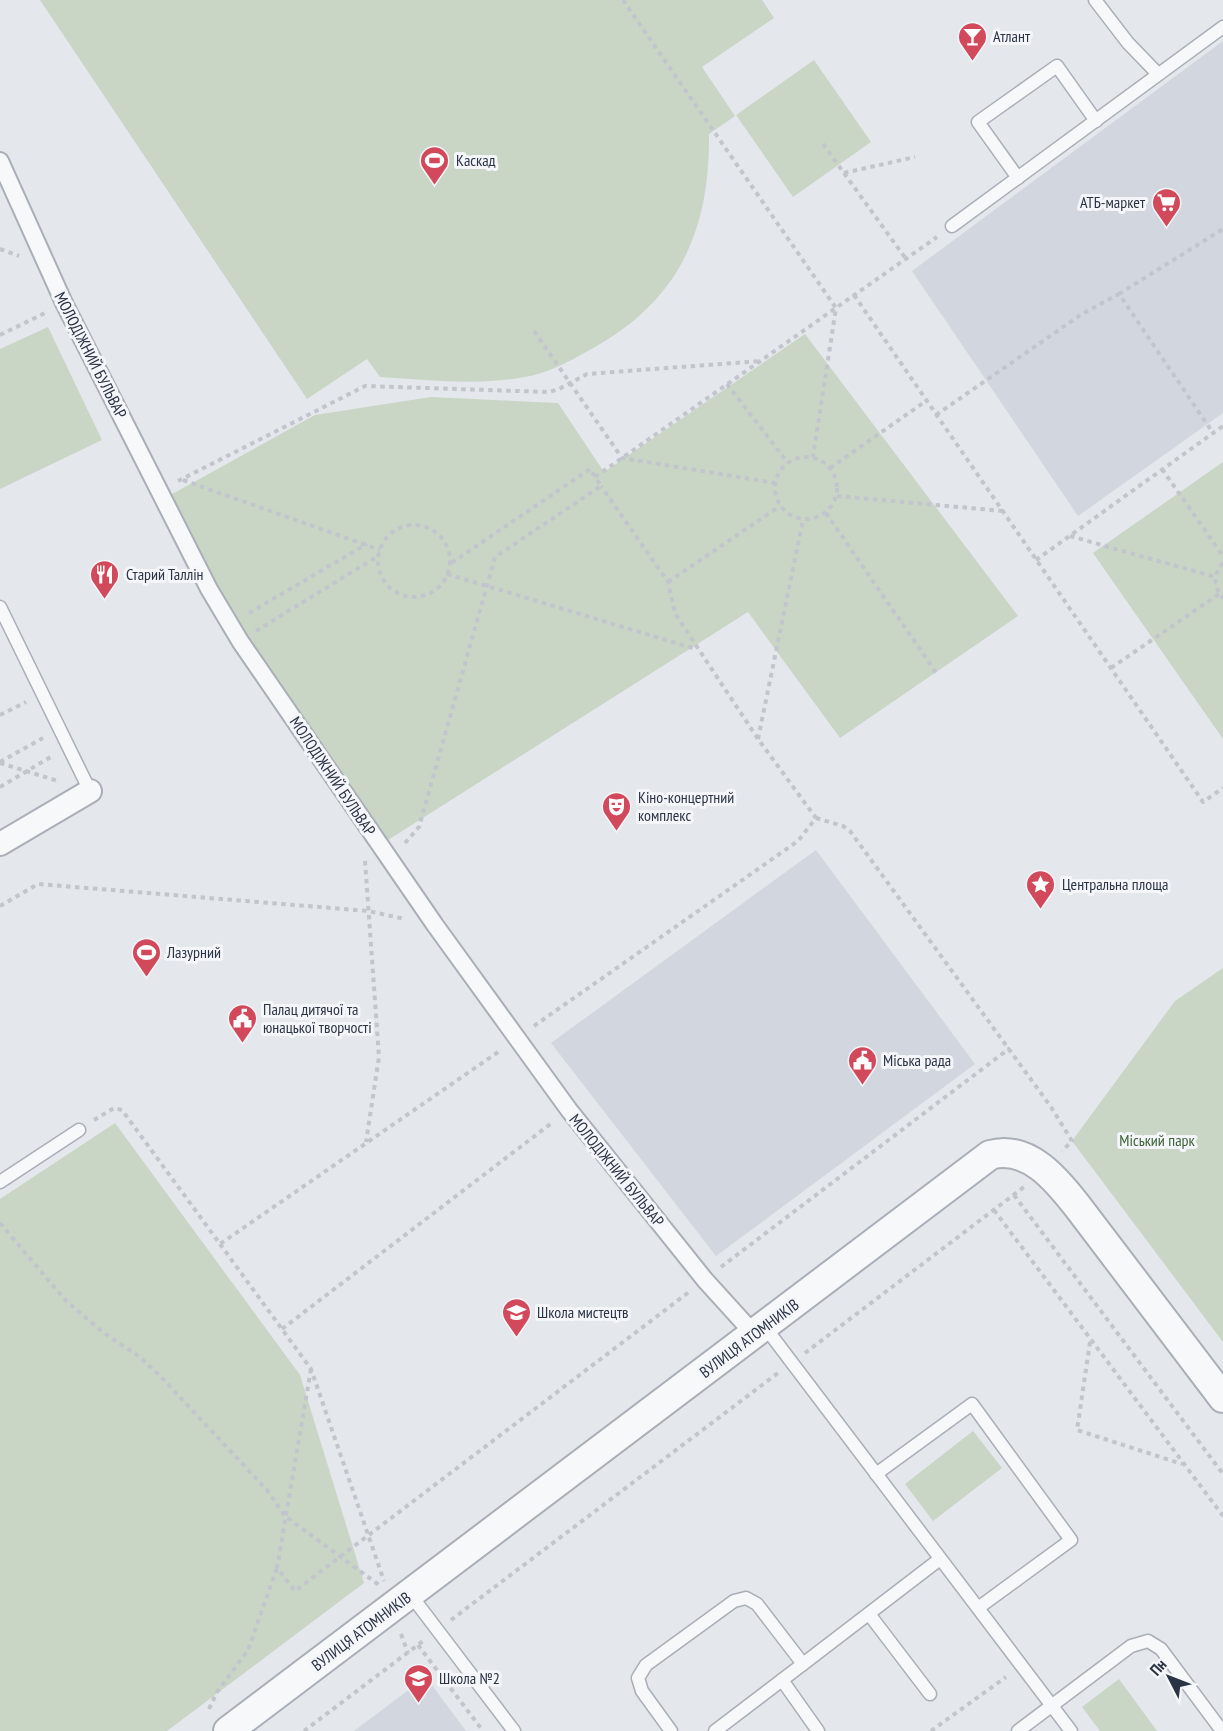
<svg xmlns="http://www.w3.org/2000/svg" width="1223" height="1731" viewBox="0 0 1223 1731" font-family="'PT Sans Narrow',sans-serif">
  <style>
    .built { fill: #d2d6de }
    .green { fill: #c9d6c5 }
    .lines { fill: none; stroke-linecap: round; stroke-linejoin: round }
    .service-casing { stroke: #a9aeb7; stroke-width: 15 }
    .pedestrian-casing { stroke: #a9aeb7; stroke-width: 20 }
    .minor-casing { stroke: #a9aeb7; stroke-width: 26 }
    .tertiary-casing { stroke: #a9aeb7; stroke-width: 32 }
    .path { stroke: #c2c5cb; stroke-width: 4; stroke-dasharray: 4.5 4.5; stroke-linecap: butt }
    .service { stroke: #f7f8fa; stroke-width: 12 }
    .pedestrian { stroke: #f7f8fa; stroke-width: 16 }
    .minor { stroke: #f7f8fa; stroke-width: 22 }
    .tertiary { stroke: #f7f8fa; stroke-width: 28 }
    .labels { text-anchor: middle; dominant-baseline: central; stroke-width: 6; stroke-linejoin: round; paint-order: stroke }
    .poi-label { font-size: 16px; fill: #2b3445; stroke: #f4f6f9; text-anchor: start }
    .street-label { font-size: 16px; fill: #2b3445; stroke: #f4f6f9 }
    .park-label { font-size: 16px; fill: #3f6138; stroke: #f4f6f9 }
  </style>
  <rect width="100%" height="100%" fill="#e4e7ec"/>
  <g class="built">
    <polygon points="1223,41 1223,413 1078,516 912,271"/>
    <polygon points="816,850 975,1064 716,1256 551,1043"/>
    <polygon points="426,1677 466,1731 354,1731"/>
  </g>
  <g class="green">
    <path d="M40,0H762L774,18L702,67L735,116L709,134C710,234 677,303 588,351C568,362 548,373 525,377C478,386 428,380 380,377L367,359L307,399Z"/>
    <polygon points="814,60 871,142 793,197 736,115"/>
    <polygon points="48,327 102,440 0,489 0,349"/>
    <polygon points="805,334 1018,616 840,738 748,612 388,840 248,646 165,498 315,415 431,397 558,403 604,472"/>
    <polygon points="1223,462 1223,739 1093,553"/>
    <polygon points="1223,968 1223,1342 1072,1141 1175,1001"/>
    <polygon points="115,1123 300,1375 364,1583 167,1731 0,1731 0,1199"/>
    <polygon points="973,1431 1002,1468 933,1521 905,1484"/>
    <polygon points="1119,1679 1157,1731 1100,1731 1082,1707"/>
  </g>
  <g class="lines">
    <defs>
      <g id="service">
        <polyline points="1095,0 1128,43 1158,74"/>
        <polyline points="1018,178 978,122 1057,66 1096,121"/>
        <polyline points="952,226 1223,27"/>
        <polyline points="0,607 90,791"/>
        <polyline points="0,1182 79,1130"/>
        <polyline points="765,1327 1071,1731"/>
        <polyline points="876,1474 972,1404 1071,1540 978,1608"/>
        <polyline points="410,1594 514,1731"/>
        <polyline points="869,1614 930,1694"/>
        <polyline points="782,1680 803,1664"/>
        <polyline points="671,1731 642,1691 638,1678 646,1665 734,1601 746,1598 757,1604 803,1664 940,1559"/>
        <polyline points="715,1731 782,1680 818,1731"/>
        <polyline points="1018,1731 1131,1646 1148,1641 1161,1649 1222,1731"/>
      </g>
      <polyline id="pedestrian" points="0,161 64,303 209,589 240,641 435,925 569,1110 705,1280 754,1334"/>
      <polyline id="minor" points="0,844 90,791"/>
      <path id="tertiary" d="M228,1731L990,1155C1028,1144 1057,1180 1078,1207L1223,1398"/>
    </defs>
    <use href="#service" class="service-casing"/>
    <use href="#pedestrian" class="pedestrian-casing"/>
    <use href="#minor" class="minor-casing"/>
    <use href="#tertiary" class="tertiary-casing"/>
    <g class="path">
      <polyline points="623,0 836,308 813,457"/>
      <polyline points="823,144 906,259"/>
      <polyline points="844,173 915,157"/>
      <polyline points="0,249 19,256"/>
      <polyline points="1119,294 1223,229"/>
      <polyline points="854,295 1203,802 1223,788"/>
      <polyline points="534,331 622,458 775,483"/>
      <polyline points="0,335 45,313"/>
      <polyline points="727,384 788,463"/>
      <polyline points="936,415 1082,314 1119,294 1213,433"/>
      <circle cx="806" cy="488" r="31"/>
      <polyline points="830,468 926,401"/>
      <polyline points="1162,469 1223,556"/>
      <polyline points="595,477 937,237"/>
      <polyline points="183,480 380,550"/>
      <polyline points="178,481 365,386 549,392 559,389 587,374 761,361"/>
      <polyline points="837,496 1003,511"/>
      <polyline points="826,513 937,674"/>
      <circle cx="414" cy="561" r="36"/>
      <polyline points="1070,536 1215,577"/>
      <polyline points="1036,560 1223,426"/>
      <path d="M1223,563C1213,574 1213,587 1223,598"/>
      <polyline points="447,574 696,649"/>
      <polyline points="668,582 780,506"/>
      <polyline points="249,613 367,544"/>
      <polyline points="256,631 378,556"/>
      <polyline points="1111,668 1219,594"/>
      <polyline points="0,715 26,702"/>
      <polyline points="758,739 803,520"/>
      <polyline points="0,762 43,738"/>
      <polyline points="0,763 58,781"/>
      <polyline points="0,787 54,755"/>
      <polyline points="816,818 843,826 850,831 1051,1107 1072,1141 1062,1151"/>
      <polyline points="405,843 419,827 495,557 601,486 590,469 450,564"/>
      <polyline points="365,861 379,1057 366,1142"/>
      <polyline points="0,906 38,884 368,911 405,919"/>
      <polyline points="534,1026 798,841 816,818 758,739 680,621 675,613 668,582 601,486"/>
      <polyline points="94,1120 114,1108 122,1110 220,1244 501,1050"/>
      <polyline points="1014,1195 1223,1474"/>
      <polyline points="994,1210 1223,1516"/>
      <polyline points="0,1223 66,1301 104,1333 140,1357 161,1377 267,1490 285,1516 379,1585"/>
      <polyline points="220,1244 311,1369 384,1581"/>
      <polyline points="721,1267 1010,1048"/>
      <polyline points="282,1329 553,1122"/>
      <polyline points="1090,1342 1077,1430 1182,1464"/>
      <polyline points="805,1353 1024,1187"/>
      <polyline points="311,1369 277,1568 295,1591 689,1292"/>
      <polyline points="451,1620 778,1373"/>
      <polyline points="401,1634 408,1653"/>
      <polyline points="418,1645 483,1731"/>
      <polyline points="209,1709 217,1692 248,1650 277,1568"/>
      <polyline points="304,1731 423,1641"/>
      <polyline points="931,1731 1006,1677"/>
    </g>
    <use href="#service" class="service"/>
    <use href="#pedestrian" class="pedestrian"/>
    <use href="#minor" class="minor"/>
    <use href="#tertiary" class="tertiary"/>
  </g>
  <defs>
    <symbol id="bar-pin" viewBox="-11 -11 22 30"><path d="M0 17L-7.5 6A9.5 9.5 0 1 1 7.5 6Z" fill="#d1495b" stroke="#f4f6f9"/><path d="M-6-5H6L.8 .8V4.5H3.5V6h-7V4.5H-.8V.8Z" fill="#fff"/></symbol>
    <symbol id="stadium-pin" viewBox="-11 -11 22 30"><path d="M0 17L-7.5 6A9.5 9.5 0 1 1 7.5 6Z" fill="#d1495b" stroke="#f4f6f9"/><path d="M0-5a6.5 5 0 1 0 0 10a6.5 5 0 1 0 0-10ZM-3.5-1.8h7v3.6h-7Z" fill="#fff"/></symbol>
    <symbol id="supermarket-pin" viewBox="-11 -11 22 30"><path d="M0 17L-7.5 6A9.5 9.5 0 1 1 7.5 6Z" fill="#d1495b" stroke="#f4f6f9"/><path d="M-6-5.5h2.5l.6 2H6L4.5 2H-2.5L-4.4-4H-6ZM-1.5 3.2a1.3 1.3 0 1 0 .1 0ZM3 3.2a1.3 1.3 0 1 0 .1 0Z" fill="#fff"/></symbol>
    <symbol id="restaurant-pin" viewBox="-11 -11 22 30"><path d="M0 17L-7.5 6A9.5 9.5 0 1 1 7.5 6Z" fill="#d1495b" stroke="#f4f6f9"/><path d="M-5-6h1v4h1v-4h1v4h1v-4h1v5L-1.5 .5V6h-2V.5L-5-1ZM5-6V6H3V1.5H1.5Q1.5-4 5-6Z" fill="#fff"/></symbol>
    <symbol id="theatre-pin" viewBox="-11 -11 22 30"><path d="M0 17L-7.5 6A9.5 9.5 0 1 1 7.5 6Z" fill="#d1495b" stroke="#f4f6f9"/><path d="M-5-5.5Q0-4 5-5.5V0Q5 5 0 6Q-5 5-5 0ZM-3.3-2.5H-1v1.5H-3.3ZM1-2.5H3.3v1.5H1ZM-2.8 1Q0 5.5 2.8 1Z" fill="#fff"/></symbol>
    <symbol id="sight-pin" viewBox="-11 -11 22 30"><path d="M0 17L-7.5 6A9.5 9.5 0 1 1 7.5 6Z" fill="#d1495b" stroke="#f4f6f9"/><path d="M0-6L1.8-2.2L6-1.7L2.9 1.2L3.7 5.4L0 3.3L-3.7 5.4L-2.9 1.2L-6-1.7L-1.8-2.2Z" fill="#fff"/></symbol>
    <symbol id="civic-pin" viewBox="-11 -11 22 30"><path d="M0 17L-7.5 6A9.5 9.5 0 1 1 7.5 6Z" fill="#d1495b" stroke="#f4f6f9"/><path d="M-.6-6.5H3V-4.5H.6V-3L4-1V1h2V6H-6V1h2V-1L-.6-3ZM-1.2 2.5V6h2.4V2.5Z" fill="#fff"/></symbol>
    <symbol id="university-pin" viewBox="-11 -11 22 30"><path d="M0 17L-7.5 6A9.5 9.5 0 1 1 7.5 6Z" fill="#d1495b" stroke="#f4f6f9"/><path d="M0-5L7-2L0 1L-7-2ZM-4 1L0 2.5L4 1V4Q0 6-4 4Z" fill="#fff"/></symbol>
    <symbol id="school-pin" viewBox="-11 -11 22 30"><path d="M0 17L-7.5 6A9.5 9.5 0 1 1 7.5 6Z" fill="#d1495b" stroke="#f4f6f9"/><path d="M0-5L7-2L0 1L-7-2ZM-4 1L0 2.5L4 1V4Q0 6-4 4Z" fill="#fff"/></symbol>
  </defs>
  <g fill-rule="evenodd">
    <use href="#bar-pin" x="956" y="20" width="33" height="45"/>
    <use href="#stadium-pin" x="418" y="144" width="33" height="45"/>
    <use href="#supermarket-pin" x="1150" y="186" width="33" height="45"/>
    <use href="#restaurant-pin" x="88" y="558" width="33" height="45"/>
    <use href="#theatre-pin" x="600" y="790" width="33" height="45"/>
    <use href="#sight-pin" x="1024" y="868" width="33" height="45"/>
    <use href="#stadium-pin" x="130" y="936" width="33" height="45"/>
    <use href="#civic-pin" x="226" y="1002" width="33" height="45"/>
    <use href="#civic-pin" x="846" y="1044" width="33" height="45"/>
    <use href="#university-pin" x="500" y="1296" width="33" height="45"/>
    <use href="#school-pin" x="402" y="1662" width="33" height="45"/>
  </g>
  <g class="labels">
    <g class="poi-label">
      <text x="993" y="36">Атлант</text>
      <text x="456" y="160">Каскад</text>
      <text x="1145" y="202" text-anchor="end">АТБ-маркет</text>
      <text x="126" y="574">Старий Таллін</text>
      <text x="638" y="797">Кіно-концертний<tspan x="638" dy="18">комплекс</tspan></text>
      <text x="1062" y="884">Центральна площа</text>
      <text x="167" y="952">Лазурний</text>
      <text x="263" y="1009">Палац дитячої та<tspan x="263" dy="18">юнацької творчості</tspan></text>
      <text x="883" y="1060">Міська рада</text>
      <text x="537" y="1312">Школа мистецтв</text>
      <text x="439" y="1678">Школа №2</text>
    </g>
    <g class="street-label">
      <text transform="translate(91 355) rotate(63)">МОЛОДІЖНИЙ БУЛЬВАР</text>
      <text transform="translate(333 776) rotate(56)">МОЛОДІЖНИЙ БУЛЬВАР</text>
      <text transform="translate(617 1170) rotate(51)">МОЛОДІЖНИЙ БУЛЬВАР</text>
      <text transform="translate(749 1338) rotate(-37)">ВУЛИЦЯ АТОМНИКІВ</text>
      <text transform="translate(361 1631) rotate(-37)">ВУЛИЦЯ АТОМНИКІВ</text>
    </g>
    <g class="park-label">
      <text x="1157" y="1140">Міський парк</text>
    </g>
  </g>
  <g transform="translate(1169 1677) rotate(312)" stroke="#f4f6f9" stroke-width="4.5" paint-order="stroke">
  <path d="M0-4.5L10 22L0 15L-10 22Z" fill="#2b3445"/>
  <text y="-9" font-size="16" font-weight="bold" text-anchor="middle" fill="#2b3445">Пн</text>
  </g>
</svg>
